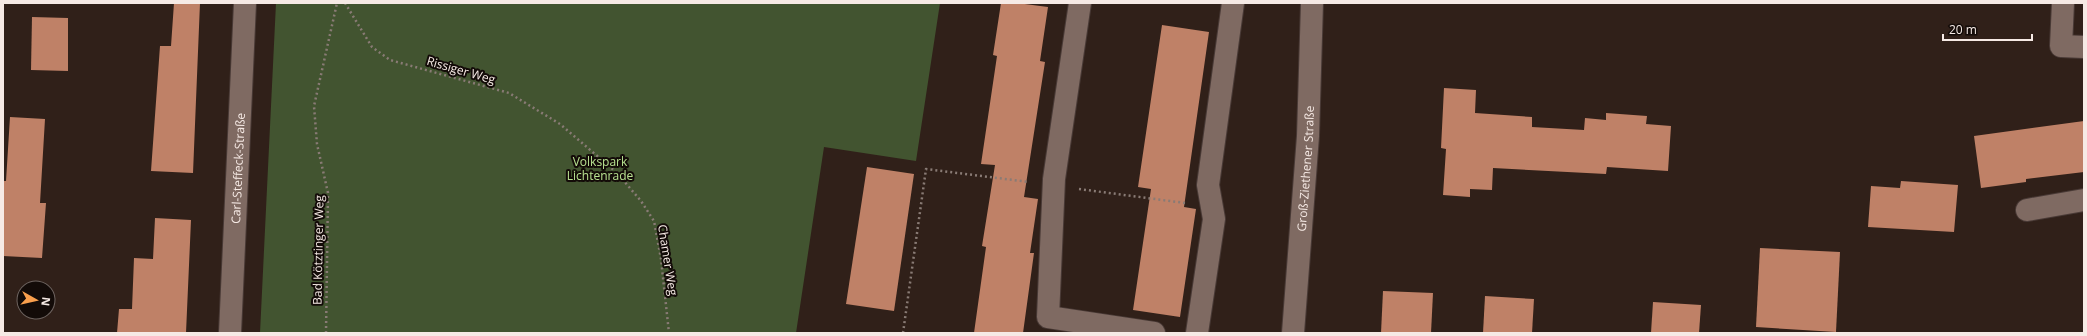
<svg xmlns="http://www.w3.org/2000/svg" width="2087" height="336" viewBox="0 0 2087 336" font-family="'Open Sans',sans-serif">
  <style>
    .green { fill: #425430 }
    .building { fill: #bf8167 }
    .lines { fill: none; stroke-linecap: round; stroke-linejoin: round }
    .minor-casing { stroke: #493a36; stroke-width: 24 }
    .path { stroke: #897b75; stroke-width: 2.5; stroke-dasharray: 2 3; stroke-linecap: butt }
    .minor { stroke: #7f6a62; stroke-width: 22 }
    .labels { text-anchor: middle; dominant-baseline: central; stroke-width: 4; stroke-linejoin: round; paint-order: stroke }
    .street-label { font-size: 12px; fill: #f6eae5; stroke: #130b08 }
    .park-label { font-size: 12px; fill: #b8e291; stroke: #130b08 }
  </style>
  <rect width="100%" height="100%" fill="#302019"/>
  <polygon class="green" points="276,3 940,3 916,161 824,147 796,333 260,333"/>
  <g class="building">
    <polygon points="174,3 200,3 193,173 151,171 160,46 171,46"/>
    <polygon points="1001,3 1017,3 1048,7 1040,61 1045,62 1024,197 1038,199 1030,253 1034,253 1023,333 974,333 986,247 982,246 995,165 981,164 997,56 993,55"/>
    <polygon points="32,17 68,18 68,71 31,70"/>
    <polygon points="1162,25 1209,32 1184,207 1196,209 1180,317 1133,310 1151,189 1138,187"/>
    <polygon points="1444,88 1476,90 1475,113 1532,117 1532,127 1584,130 1585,118 1606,120 1606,113 1647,116 1646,124 1671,126 1668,171 1607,167 1606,174 1493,168 1492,190 1470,189 1470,197 1443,195 1446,149 1441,148"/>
    <polygon points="10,117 45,119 40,203 46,203 42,258 3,256 3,181 6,181"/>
    <polygon points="2084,121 2084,172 2026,179 2026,182 1981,188 1974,136"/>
    <polygon points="867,167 914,174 894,311 846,304"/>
    <polygon points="1901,181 1958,185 1954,232 1868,227 1871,186 1900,188"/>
    <polygon points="155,218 191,220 186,333 117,333 119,309 132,309 134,258 153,259"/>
    <polygon points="1760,248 1840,252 1836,332 1756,327"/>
    <polygon points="1383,291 1433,293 1431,333 1381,333"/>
    <polygon points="1485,296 1534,299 1532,333 1483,333"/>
    <polygon points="1653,302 1701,305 1699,333 1651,333"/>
  </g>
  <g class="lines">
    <defs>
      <g id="minor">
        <polyline points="1080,3 1054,179 1048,317 1154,333"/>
        <polyline points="2063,3 2061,46 2084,47"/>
        <polyline points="2027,210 2084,200"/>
        <path id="s1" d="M230,333L245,3"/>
        <polyline points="1197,333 1214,219 1208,185 1233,3"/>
        <path id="s2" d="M1293,333L1308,136L1312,3"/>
      </g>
    </defs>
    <use href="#minor" class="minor-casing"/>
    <g class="path">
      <polyline points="345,3 372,47 390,60 509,93 560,124 617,173 641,201 654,221 661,259 669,333"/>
      <polyline points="1079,189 1185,203"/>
      <polyline points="326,333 328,193 317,144 314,106 337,3"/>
      <polyline points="903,333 926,169 1029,182"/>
    </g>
    <use href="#minor" class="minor"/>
  </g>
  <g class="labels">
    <g class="street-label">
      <text transform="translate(461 70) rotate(16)">Rissiger Weg</text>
      <text stroke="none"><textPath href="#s1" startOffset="165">Carl-Steffeck-Straße</textPath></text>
      <text stroke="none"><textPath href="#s2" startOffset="165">Groß-Ziethener Straße</textPath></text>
      <text transform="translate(318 250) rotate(-89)">Bad Kötztinger Weg</text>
      <text transform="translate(668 260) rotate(81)">Chamer Weg</text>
    </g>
    <g class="park-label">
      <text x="600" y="161">Volkspark<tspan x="600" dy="14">Lichtenrade</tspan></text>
    </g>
  </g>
  <rect width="2087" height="336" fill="none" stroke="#f6eae5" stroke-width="8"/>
  <g transform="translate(36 300) rotate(98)"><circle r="19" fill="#130b08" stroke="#6e6460"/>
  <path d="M0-3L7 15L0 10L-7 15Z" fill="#f99f4d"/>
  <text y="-6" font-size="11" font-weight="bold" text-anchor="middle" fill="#f6eae5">N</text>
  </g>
  <path d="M1943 34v6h89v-6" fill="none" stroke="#f6eae5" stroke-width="2"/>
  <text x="1949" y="34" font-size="12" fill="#f6eae5" stroke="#130b08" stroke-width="3" paint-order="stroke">20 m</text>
</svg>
